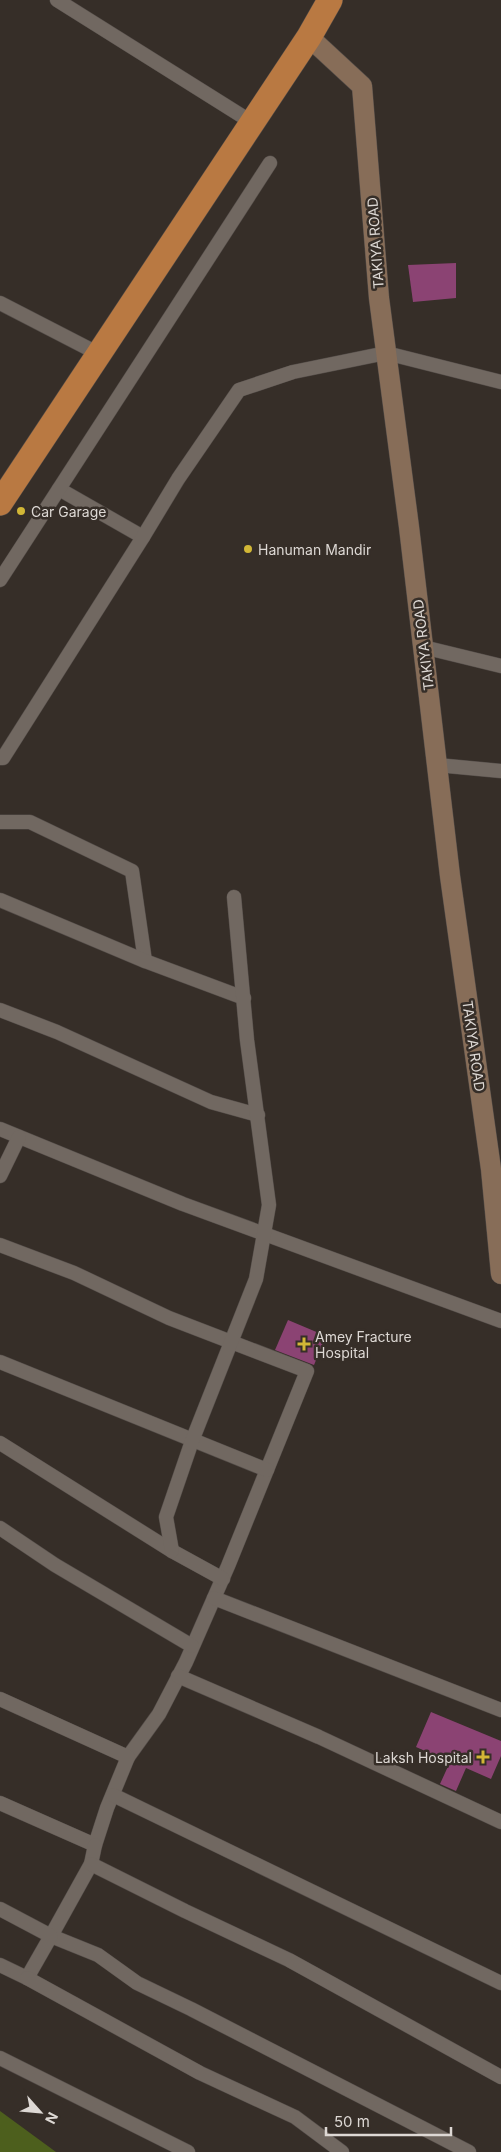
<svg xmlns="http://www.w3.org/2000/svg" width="501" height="2152" viewBox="0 0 501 2152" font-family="Inter,sans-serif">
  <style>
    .forest { fill: #4d5f1d }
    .building { fill: #8b4373 }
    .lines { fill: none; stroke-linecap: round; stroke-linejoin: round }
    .street-casing { stroke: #534c48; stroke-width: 15 }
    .secondary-casing { stroke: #534c48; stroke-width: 21 }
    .highway-casing { stroke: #534c48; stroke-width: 26 }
    .street { stroke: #716861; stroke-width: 14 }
    .secondary { stroke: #876d58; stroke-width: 20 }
    .highway { stroke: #b97942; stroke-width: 25 }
    .poi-dot { fill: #d2b736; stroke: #362e28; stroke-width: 2 }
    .labels { text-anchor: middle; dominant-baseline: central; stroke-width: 5; stroke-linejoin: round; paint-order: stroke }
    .street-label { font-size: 14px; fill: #ddd8d4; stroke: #362e28 }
    .poi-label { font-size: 14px; fill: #ddd8d4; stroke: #362e28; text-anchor: start }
  </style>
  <rect width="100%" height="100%" fill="#362e28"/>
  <polygon class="forest" points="0,2111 56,2152 0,2152"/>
  <g class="building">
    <polygon points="456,263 456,298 413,302 408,265"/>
    <polygon points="288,1320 326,1336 314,1365 275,1350"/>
    <polygon points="431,1712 501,1741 501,1756 491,1779 466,1768 456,1791 440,1784 450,1762 416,1747"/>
  </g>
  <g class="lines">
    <defs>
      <g id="street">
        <polyline points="57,0 253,123"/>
        <polyline points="0,303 99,354"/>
        <polyline points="59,489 143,537"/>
        <polyline points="0,580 270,163"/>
        <polyline points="423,647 501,666"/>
        <polyline points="0,758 3,758 143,537 178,479 239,390 293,372 386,353 501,382"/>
        <polyline points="437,765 501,771"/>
        <polyline points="0,822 30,822 132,871 145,961"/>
        <polyline points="0,900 145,961 244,998"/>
        <polyline points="0,1010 57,1032 211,1102 258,1115"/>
        <polyline points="0,1129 183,1204 501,1321"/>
        <polyline points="0,1176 19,1137"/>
        <polyline points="0,1245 74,1273 169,1318 307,1371 228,1566 186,1662 159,1714 128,1757"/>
        <polyline points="0,1362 267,1470"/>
        <polyline points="0,1443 172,1551 223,1579"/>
        <polyline points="0,1528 55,1565 192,1646"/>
        <polyline points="172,1551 166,1517 192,1441 256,1279 269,1205 247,1040 234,897"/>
        <polyline points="214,1598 501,1710"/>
        <polyline points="178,1676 319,1737 501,1822"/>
        <polyline points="0,1699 128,1757 107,1808 95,1845 0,1803"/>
        <polyline points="113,1795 501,1983"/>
        <polyline points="95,1845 91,1864 51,1936 98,1955 137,1983 191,2009 469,2152"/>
        <polyline points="91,1864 185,1911 289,1960 501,2077"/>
        <polyline points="0,1909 51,1936 27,1978 0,1965"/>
        <polyline points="27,1978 200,2073 295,2117 342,2152"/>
        <polyline points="0,2058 188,2152"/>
      </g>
      <polyline id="secondary" points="309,37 362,86 379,298 409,527 450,876 491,1169 501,1274"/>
      <polyline id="highway" points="0,503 309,37 330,0"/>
    </defs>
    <use href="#street" class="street-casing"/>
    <use href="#secondary" class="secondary-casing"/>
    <use href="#highway" class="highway-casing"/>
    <use href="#street" class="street"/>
    <use href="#secondary" class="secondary"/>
    <use href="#highway" class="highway"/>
  </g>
  <g class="poi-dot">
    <circle cx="21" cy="511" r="5"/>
    <circle cx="248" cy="549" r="5"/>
    <path d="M301.5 1336.5h5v5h5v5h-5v5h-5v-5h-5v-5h5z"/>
    <path d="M480.5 1749.5h5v5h5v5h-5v5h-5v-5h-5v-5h5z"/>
  </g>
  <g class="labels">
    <g class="street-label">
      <text transform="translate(375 243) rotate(-94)">TAKIYA ROAD</text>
      <text transform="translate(423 645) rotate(-97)">TAKIYA ROAD</text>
      <text transform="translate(474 1046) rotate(82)">TAKIYA ROAD</text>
    </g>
    <g class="poi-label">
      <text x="31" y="511">Car Garage</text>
      <text x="258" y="549">Hanuman Mandir</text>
      <text x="315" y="1336">Amey Fracture<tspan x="315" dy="16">Hospital</tspan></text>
      <text x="472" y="1757" text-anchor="end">Laksh Hospital</text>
    </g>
  </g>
  <g transform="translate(40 2112) rotate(117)" stroke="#362e28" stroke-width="4" paint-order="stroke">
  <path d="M0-4L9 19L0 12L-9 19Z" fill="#ddd8d4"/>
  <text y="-8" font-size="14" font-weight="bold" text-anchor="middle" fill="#ddd8d4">N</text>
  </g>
  <path d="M326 2127v8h125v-8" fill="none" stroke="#ddd8d4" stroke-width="2.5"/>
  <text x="334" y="2127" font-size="15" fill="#ddd8d4" stroke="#362e28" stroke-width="4" paint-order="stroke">50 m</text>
</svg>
